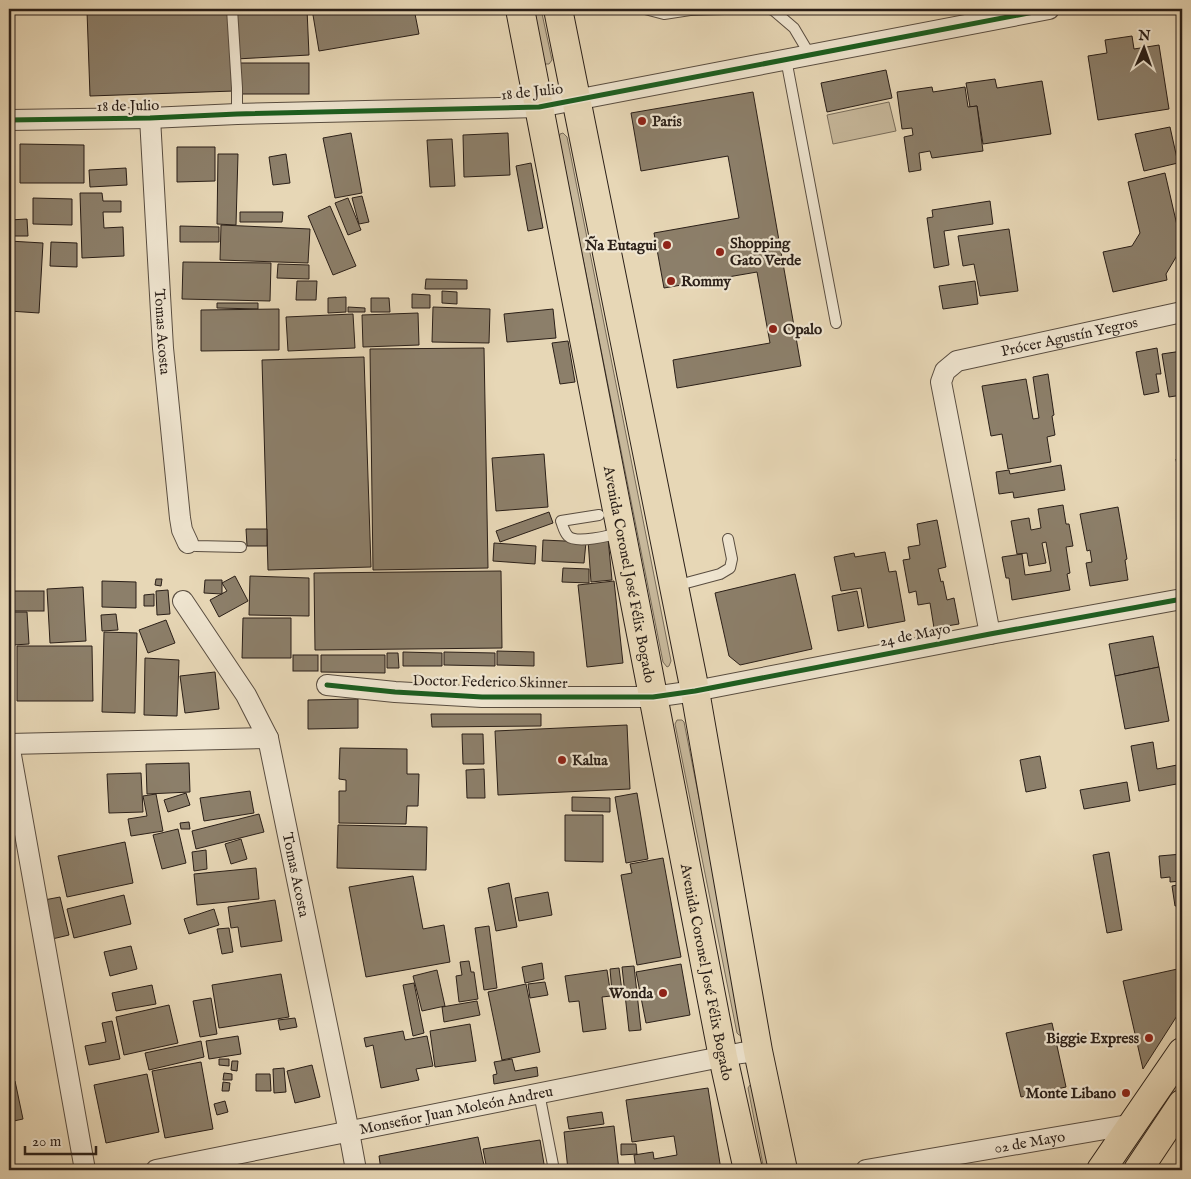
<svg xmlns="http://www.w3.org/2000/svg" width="1191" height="1179" viewBox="0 0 1191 1179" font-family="'IM FELL English',serif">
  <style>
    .green { fill: #c7b89b; stroke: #786c5a }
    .building { fill: #8c7f6a; stroke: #2a1f18 }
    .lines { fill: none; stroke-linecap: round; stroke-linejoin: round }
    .service-casing { stroke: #594d40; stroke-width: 12 }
    .minor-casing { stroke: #594d40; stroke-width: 22 }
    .primary-casing { stroke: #2a1f18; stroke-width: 30 }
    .service { stroke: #efe5d0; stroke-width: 10 }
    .minor { stroke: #efe5d0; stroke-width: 20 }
    .primary { stroke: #e7d7b6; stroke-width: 28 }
    .cycleway-casing { stroke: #efe5d0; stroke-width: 8 }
    .cycleway { stroke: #1b5e20; stroke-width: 5 }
    .poi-dot { fill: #8f2418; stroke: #efe5d0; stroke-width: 2 }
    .labels { text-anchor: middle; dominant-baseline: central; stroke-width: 4.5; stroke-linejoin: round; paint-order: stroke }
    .street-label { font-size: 15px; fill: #2a1f18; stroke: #efe5d0 }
    .poi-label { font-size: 15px; font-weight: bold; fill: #2a1f18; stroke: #efe5d0; text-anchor: start }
  </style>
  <rect width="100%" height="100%" fill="#e7d7b6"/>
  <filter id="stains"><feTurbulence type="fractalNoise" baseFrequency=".004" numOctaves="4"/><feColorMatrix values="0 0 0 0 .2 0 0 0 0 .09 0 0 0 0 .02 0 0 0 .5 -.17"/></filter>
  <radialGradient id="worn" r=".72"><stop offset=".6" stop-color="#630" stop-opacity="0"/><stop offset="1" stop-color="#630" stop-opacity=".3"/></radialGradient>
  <g class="green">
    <polygon points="9,9 14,97 9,97"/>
    <polygon points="533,9 541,9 552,60 549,64 545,64 544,62"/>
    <polygon points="889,102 896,131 833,144 827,115"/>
    <polygon points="563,133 567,137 671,661 669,666 667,667 663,662 559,138 560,134"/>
    <polygon points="677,720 682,720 684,722 745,1031 743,1036 739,1035 737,1033 675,724"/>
    <polygon points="1182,1071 1182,1082 1123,1170 1116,1170"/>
    <polygon points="750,1085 752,1085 771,1170 764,1170 748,1088"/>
  </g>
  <g class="building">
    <polygon points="151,9 230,9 234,91 90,96 87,11"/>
    <polygon points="233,9 307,9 309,55 236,59"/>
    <polygon points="312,9 414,9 419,34 319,51"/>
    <polygon points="1132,36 1134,49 1159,45 1169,109 1098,120 1088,56 1107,53 1105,40"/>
    <rect x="240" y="63" width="69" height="31"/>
    <polygon points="886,70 892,98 827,112 821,83"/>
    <polygon points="995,79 997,88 1042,81 1051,134 983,144 977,106 970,107 966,83"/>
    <polygon points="932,87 933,92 965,87 968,107 977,106 983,151 932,158 930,151 919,153 921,170 909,172 904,137 913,135 912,128 902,129 897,92"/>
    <polygon points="753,92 801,366 677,388 673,360 770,343 757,272 664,288 654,233 739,218 728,156 641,171 631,113"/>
    <polygon points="1170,127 1178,163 1144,171 1135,134"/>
    <polygon points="351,133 362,193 335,198 323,138"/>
    <polygon points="508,133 510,175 464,177 463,135"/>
    <polygon points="452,139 455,186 430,187 427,140"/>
    <polygon points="20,144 84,145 84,183 20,183"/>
    <polygon points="177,147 215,147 215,181 177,182"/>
    <polygon points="218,154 238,154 236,225 217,224"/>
    <polygon points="286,154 290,183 273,185 269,157"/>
    <polygon points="531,163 543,228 528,231 516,166"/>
    <polygon points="126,168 127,185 90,187 89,170"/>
    <polygon points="1165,173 1179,234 1182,236 1182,247 1166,274 1167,280 1113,292 1103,252 1132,246 1140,233 1128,182"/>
    <polygon points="80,193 102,193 103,201 121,201 121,212 103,212 104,228 123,227 124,256 82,258"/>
    <polygon points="362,196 369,222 359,224 352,198"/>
    <polygon points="33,198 72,199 72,225 33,224"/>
    <polygon points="348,198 361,230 348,235 335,203"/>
    <polygon points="990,201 993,224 944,231 949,265 934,268 927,218 933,217 932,210"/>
    <polygon points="330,206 356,266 333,275 308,216"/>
    <polygon points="240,212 283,212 282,222 240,222"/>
    <polygon points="27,219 28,236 9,236 9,220"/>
    <polygon points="221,225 310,229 308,263 220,260"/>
    <polygon points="180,226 219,227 219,242 180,242"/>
    <polygon points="1009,229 1018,291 980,296 974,264 963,266 958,236"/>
    <polygon points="9,241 43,243 39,313 9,311"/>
    <polygon points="51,242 77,243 77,267 50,266"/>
    <polygon points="183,262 271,263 270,301 182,299"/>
    <polygon points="278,264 309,265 309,279 277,278"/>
    <polygon points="426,279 467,280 467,289 425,289"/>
    <polygon points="297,281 317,281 316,300 296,300"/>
    <polygon points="975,281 978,304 943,309 939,286"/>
    <polygon points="442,291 457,292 457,304 442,303"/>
    <polygon points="412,294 430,295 430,308 412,308"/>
    <polygon points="346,297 346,312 328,313 328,298"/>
    <polygon points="371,298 389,298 390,312 371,312"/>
    <polygon points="217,303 258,303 258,309 217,308"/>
    <polygon points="348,307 365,308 365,312 348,312"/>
    <polygon points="433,307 490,309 489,343 432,342"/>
    <polygon points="279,309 279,350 201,351 201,310"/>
    <polygon points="553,309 556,338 507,342 504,314"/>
    <polygon points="418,313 419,345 363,347 362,315"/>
    <polygon points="353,314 355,348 288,351 286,317"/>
    <polygon points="568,341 575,382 560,384 552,343"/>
    <polygon points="484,348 488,568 373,570 370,349"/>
    <polygon points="1157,348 1161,374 1156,374 1159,392 1144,395 1136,352"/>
    <polygon points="1182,351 1182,395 1169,397 1162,354"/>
    <polygon points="364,357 371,567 268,570 262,360"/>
    <polygon points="1048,374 1054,415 1052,416 1055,435 1047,437 1051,462 1008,469 1002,434 991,436 982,386 1026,379 1033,419 1039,418 1033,377"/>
    <polygon points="544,454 548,507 496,511 492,458"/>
    <polygon points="1182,458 1182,496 1176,459"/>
    <polygon points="1061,465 1065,490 1014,498 1013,492 999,494 996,472 1009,470 1010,474"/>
    <polygon points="1063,505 1066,524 1069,524 1073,546 1066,547 1070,573 1067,574 1070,590 1012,600 1009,578 1006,578 1002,557 1022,554 1025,575 1051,571 1046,542 1042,543 1046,563 1029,566 1027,553 1017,554 1011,521 1029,518 1031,530 1041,528 1038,509"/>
    <polygon points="1118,507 1127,559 1125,560 1128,580 1090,586 1086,563 1092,562 1090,550 1087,551 1080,514"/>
    <polygon points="549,512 553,523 500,542 496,531"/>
    <polygon points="937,520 946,567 938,569 941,582 943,581 947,600 954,598 959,624 934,628 930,603 918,605 916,591 909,593 903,560 910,559 908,547 920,545 917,524"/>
    <polygon points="246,529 267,529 267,546 247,546"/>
    <polygon points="608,538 612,580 591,582 588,540"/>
    <polygon points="543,540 586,542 584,563 542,561"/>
    <polygon points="494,543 536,546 535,564 493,561"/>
    <polygon points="885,552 889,572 896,571 905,621 868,628 861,588 841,591 834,557 854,553 855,557"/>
    <polygon points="563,568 589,569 589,583 562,582"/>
    <polygon points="501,571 502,648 315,650 314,573"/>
    <polygon points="795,574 812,649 740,665 729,656 715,593"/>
    <polygon points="235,576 248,601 219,617 210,600 227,591 222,583"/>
    <polygon points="250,576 309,578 309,616 249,615"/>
    <polygon points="156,579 162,579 161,586 155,585"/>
    <polygon points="205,580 222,580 222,594 204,593"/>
    <polygon points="102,581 136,582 136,608 102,607"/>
    <polygon points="614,581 623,663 587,667 578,585"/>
    <polygon points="83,587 86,641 50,643 47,589"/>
    <polygon points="168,590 170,614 157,615 156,591"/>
    <rect x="9" y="591" width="35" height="20"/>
    <polygon points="857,591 864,626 838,631 832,596"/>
    <polygon points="154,594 154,606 144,606 144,595"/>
    <polygon points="11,612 27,612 29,644 13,645"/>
    <polygon points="116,614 118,630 102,631 101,615"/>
    <polygon points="243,618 291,618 291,658 242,658"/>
    <polygon points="166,620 175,643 148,653 139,630"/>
    <polygon points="104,632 137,633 135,713 102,712"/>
    <polygon points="1153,636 1159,667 1115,676 1109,644"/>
    <polygon points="17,646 92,646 93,701 17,701"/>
    <polygon points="497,651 534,652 534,666 497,665"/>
    <polygon points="403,652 442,653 442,666 403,666"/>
    <polygon points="444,652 495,653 495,666 444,665"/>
    <polygon points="387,653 398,653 399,668 387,668"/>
    <rect x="293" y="655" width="25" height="16"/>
    <polygon points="321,655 385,655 385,673 321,672"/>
    <polygon points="145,658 179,660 177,716 144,715"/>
    <polygon points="1159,667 1169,721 1125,729 1115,676"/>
    <polygon points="215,672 219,709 185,713 180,676"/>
    <polygon points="358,699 358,728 308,729 308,700"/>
    <polygon points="431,714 541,714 541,726 432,727"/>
    <polygon points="627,725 630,789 498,795 495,731"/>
    <polygon points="462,734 483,734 484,764 463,764"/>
    <polygon points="1153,742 1157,769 1182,764 1182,783 1139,791 1131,746"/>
    <polygon points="340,748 407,749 407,774 419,774 418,806 407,806 406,824 339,823 339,791 346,791 346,780 339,779"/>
    <polygon points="1040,756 1046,788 1026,792 1020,760"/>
    <polygon points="189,763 190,792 147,794 146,764"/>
    <polygon points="484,769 485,798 467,798 466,770"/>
    <polygon points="141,773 143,812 109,813 107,774"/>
    <polygon points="1127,782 1130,801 1084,809 1080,790"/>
    <polygon points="250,791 254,813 204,821 200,798"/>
    <polygon points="186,793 190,805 168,812 164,800"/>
    <polygon points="637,793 648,859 626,863 615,797"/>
    <polygon points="156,794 163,831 131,836 128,819 147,816 143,796"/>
    <polygon points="572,797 610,798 610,812 572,811"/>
    <polygon points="259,814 264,832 196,849 192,831"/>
    <polygon points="565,815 603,815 603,862 565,861"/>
    <polygon points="189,822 190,829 181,829 180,823"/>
    <polygon points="338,825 427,827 426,870 337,868"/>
    <polygon points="178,829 186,863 162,869 153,835"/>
    <polygon points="241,839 247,859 231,864 225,844"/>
    <polygon points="125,842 133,883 67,897 58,856"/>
    <polygon points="206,850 207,869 194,871 192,852"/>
    <polygon points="1109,852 1122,930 1107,933 1093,855"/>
    <polygon points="1182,854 1182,881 1170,882 1170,877 1161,878 1159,856"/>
    <polygon points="663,858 681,957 637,965 621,875 632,873 630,864"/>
    <polygon points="256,868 259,899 197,905 194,874"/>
    <polygon points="413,876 423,929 444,925 450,962 366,977 349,887"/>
    <polygon points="509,883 517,927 496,931 488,888"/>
    <polygon points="1182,884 1182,905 1175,906 1172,886"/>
    <polygon points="548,892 552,915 519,921 515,898"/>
    <polygon points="124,895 131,924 74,938 67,909"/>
    <polygon points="60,897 69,935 48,940 39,901"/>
    <polygon points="275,900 282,941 241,947 238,927 231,928 228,907"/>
    <polygon points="214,909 219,925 189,934 184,919"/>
    <polygon points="489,926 497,988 484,990 475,928"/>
    <polygon points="229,928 233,952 222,954 217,929"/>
    <polygon points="131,946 137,969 110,976 104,952"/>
    <polygon points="469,961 471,972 474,972 478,999 459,1002 456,976 462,975 460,962"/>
    <polygon points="542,963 544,979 525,983 522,967"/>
    <polygon points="681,964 690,1015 646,1023 636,972"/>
    <polygon points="634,966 641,1030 629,1031 622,967"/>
    <polygon points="619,968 622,991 612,992 610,969"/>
    <polygon points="1182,968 1182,1008 1143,1069 1123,981"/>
    <polygon points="437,970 445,1006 422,1011 413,976"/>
    <polygon points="607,970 611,996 602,997 606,1029 583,1032 579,1001 569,1002 565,976"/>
    <polygon points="281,974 289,1017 219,1028 212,985"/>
    <polygon points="545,982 548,995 530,998 528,984"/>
    <polygon points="414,983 424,1033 413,1036 403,985"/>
    <polygon points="526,984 540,1052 502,1060 488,992"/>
    <polygon points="152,985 156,1004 116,1011 112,993"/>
    <polygon points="211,998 217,1034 200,1037 193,1001"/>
    <polygon points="477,1001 480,1015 444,1022 442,1007"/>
    <polygon points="169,1005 178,1043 124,1055 116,1017"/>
    <polygon points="295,1018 297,1027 280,1030 278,1020"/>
    <polygon points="112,1021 120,1059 89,1065 85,1046 106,1042 102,1023"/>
    <polygon points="1052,1023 1066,1087 1021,1097 1006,1033"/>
    <polygon points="470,1024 476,1061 435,1067 430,1031"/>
    <polygon points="403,1031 405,1040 427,1036 433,1066 416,1069 419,1080 381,1088 373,1045 366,1047 364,1038"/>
    <polygon points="238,1036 241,1054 209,1059 206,1041"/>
    <polygon points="201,1041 204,1057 149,1070 145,1053"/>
    <polygon points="219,1059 229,1059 229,1066 219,1065"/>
    <polygon points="512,1059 515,1071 537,1067 538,1076 494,1084 493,1075 497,1074 494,1062"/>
    <polygon points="232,1061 238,1061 237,1071 231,1070"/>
    <polygon points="201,1062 213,1129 165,1138 152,1071"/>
    <polygon points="312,1065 320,1097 295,1103 287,1071"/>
    <polygon points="284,1068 286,1092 274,1093 273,1069"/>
    <polygon points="224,1073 232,1074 232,1080 223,1080"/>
    <polygon points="147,1074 159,1132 106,1143 94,1085"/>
    <polygon points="256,1074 270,1074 271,1091 256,1091"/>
    <polygon points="15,1081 23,1119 9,1122 9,1082"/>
    <polygon points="223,1082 230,1083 229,1091 222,1091"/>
    <polygon points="708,1088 721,1170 636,1170 634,1155 653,1152 654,1159 677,1155 674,1136 632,1142 626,1100"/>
    <polygon points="225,1101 228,1112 217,1115 214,1104"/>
    <polygon points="602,1112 604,1124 569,1129 567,1117"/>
    <polygon points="614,1126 619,1170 568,1170 564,1132"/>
    <polygon points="478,1137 485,1170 381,1170 379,1156"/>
    <polygon points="540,1140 545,1170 487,1170 483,1149"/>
    <polygon points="621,1144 636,1144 637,1154 621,1155"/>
  </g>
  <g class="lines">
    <defs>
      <g id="service">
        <polyline points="232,9 237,88 237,114"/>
        <polyline points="645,9 664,14 690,10"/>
        <polyline points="689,9 690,10 725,9"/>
        <polyline points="769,9 773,10 794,28 810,55"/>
        <polyline points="786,59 836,323"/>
        <path d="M599,515L561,521C563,526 564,532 568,536C576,544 610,536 620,532"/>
        <polyline points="188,543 196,546 241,547"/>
        <polyline points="675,586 720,574 730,568 732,559 728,539"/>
        <polyline points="539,1093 554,1170"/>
      </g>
      <g id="minor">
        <path id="s1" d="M150,118L163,348L180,518L182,530L188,543"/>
        <polyline points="9,120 150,118 237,114 539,107 1049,9"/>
        <path id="s2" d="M183,601L246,695L268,738L349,1132L356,1170"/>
        <path id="s3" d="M990,634L941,382L945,371L957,361L1182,312"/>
        <polyline points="327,685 395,692 482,697 653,697 695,691 990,634 1182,599"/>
        <polyline points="9,744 85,1170"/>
        <polyline points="9,744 268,738"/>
        <path id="s4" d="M156,1170L741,1053L758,1051"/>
        <path id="s5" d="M866,1170L1134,1124"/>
      </g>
      <g id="primary">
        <path id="s6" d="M520,9L723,1057L748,1170"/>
        <polyline points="558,9 695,691 758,1051 783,1170"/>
        <polyline points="1101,1170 1182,1052"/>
        <polyline points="1138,1170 1182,1104"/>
      </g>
    </defs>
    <use href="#service" class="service-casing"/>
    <use href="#minor" class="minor-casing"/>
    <use href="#primary" class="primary-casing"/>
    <use href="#service" class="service"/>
    <use href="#minor" class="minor"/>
    <use href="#primary" class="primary"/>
    <defs>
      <g id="cycleway">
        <polyline points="9,120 150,118 237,114 539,107 1049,9"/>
        <polyline points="327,685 395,692 482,697 653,697 695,691 990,634 1182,599"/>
      </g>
    </defs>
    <use href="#cycleway" class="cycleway-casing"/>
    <use href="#cycleway" class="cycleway"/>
  </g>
  <g class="poi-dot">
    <circle cx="642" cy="121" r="5"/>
    <circle cx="667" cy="245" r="5"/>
    <circle cx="720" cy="252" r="5"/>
    <circle cx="671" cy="281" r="5"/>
    <circle cx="773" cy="329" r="5"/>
    <circle cx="562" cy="760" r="5"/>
    <circle cx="663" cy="993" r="5"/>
    <circle cx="1149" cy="1038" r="5"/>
    <circle cx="1126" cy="1093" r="5"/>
  </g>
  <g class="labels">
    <g class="street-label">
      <text transform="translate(532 92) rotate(-6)">18 de Julio</text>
      <text transform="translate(128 106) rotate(-1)">18 de Julio</text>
      <text stroke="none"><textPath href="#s1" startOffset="214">Tomas Acosta</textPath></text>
      <text stroke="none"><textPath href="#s3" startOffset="399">Prócer Agustín Yegros</textPath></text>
      <text stroke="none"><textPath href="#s6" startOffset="576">Avenida Coronel José Félix Bogado</textPath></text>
      <text transform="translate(915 635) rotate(-11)">24 de Mayo</text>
      <text transform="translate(490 682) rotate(1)">Doctor Federico Skinner</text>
      <text stroke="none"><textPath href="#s2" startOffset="301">Tomas Acosta</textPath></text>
      <text stroke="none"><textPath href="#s6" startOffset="981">Avenida Coronel José Félix Bogado</textPath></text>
      <text stroke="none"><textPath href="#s4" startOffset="306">Monseñor Juan Moleón Andreu</textPath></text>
      <text stroke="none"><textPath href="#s5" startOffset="166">02 de Mayo</textPath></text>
    </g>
    <g class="poi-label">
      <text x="652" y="121">Paris</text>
      <text x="730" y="243">Shopping<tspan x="730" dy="17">Gato Verde</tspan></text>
      <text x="657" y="245" text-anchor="end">Ña Eutagui</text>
      <text x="681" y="281">Rommy</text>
      <text x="783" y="329">Opalo</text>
      <text x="572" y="760">Kalua</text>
      <text x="653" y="993" text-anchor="end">Wonda</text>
      <text x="1139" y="1038" text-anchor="end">Biggie Express</text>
      <text x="1116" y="1093" text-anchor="end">Monte Libano</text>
    </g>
  </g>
  <rect width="1191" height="1179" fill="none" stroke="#e7d7b6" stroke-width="30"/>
  <rect x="10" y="10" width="1171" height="1159" fill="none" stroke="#2a1f18" stroke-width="2.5"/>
  <rect x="15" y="15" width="1161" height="1149" fill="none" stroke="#2a1f18"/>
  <g transform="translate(1144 48) rotate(2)" stroke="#efe5d0" stroke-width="4" paint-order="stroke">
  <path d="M0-4L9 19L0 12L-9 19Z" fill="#2a1f18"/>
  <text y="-8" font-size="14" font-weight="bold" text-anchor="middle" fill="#2a1f18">N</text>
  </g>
  <path d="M25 1146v8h71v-8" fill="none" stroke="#2a1f18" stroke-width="2.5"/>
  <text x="32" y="1146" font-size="15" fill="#2a1f18" stroke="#efe5d0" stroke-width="4" paint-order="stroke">20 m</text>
  <rect width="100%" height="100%" filter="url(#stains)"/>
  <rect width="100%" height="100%" fill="url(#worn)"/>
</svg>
